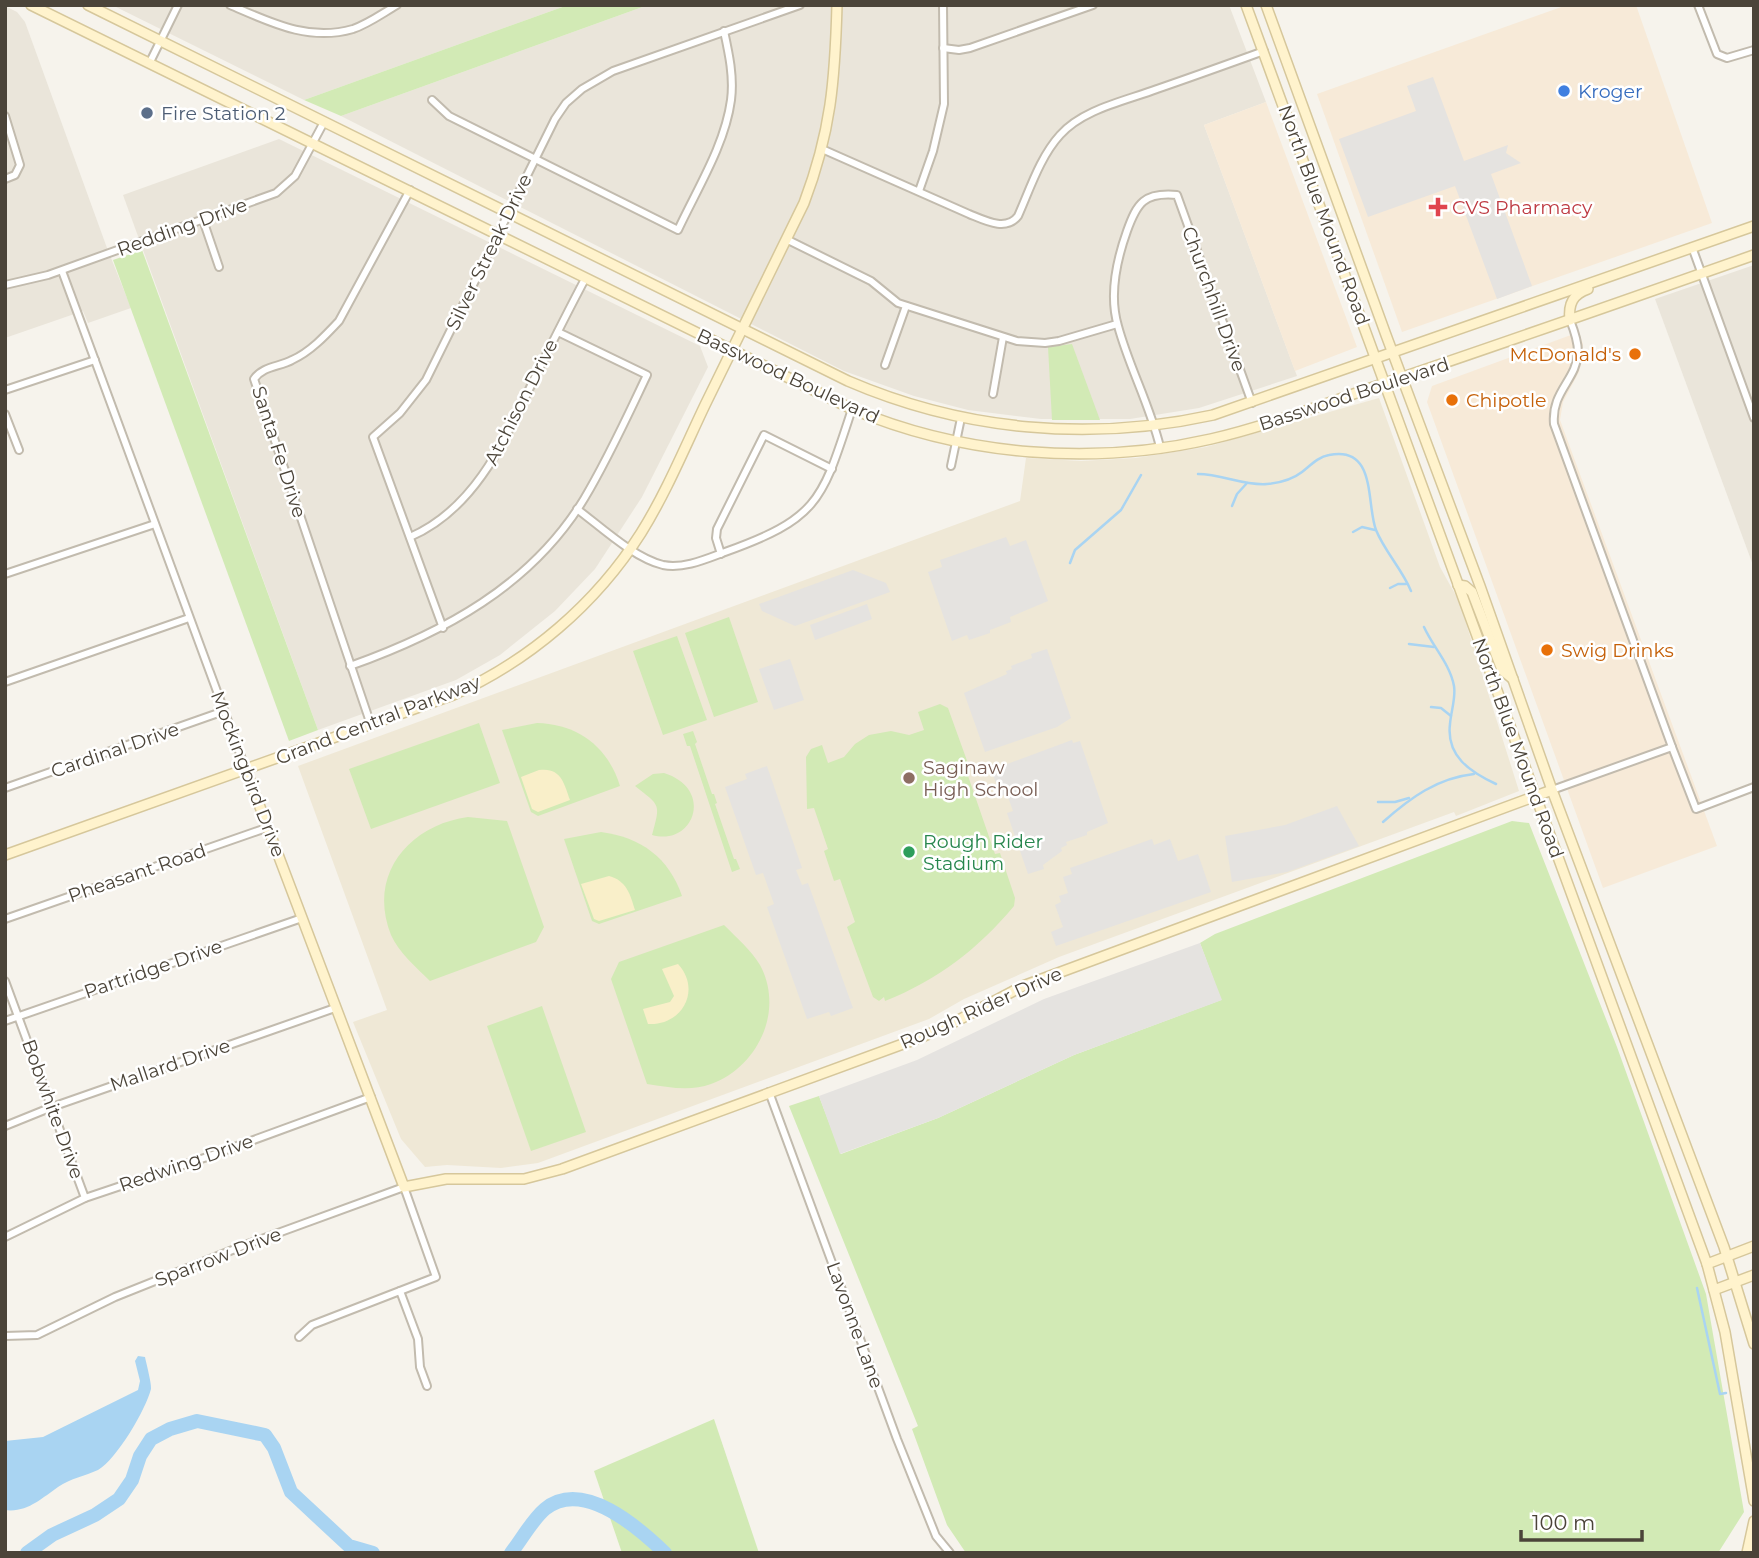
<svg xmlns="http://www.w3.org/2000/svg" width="1759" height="1558" viewBox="0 0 1759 1558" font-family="Montserrat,sans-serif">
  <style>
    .residential { fill: #eae5da }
    .commercial { fill: #f7ead8 }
    .education { fill: #efe8d6 }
    .green { fill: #d2eab5 }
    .sand { fill: #f9efc9 }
    .parking { fill: #e5e3e0 }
    .water { fill: #a9d4f2 }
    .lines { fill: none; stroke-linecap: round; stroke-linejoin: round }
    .stream { stroke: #a9d4f2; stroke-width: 2.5 }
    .river { stroke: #a9d4f2; stroke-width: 14 }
    .street-casing { stroke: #c2bbae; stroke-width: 10 }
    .secondary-casing { stroke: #d6c79b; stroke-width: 12 }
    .street { stroke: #fff; stroke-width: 6 }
    .secondary { stroke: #fff3cd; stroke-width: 9 }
    .shop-dot { fill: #3f7fe0; stroke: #fff; stroke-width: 2.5 }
    .service-dot { fill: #5c6f8a; stroke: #fff; stroke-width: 2.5 }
    .health-dot { fill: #e0444e; stroke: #fff; stroke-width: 2.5 }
    .food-dot { fill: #e8710a; stroke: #fff; stroke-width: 2.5 }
    .education-dot { fill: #8d6e63; stroke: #fff; stroke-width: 2.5 }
    .leisure-dot { fill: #2e9e5b; stroke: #fff; stroke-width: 2.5 }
    .labels { text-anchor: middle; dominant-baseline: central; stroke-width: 5; stroke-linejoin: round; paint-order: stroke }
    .shop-label { font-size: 19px; fill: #366cbe; stroke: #fff; text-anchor: start }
    .service-label { font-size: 19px; fill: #4e5e75; stroke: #fff; text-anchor: start }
    .health-label { font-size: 19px; fill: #be3a42; stroke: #fff; text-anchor: start }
    .street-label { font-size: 19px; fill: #4b4439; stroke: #fff }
    .food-label { font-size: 19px; fill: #c56008; stroke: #fff; text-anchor: start }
    .education-label { font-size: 19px; fill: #785e54; stroke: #fff; text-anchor: start }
    .leisure-label { font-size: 19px; fill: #27864d; stroke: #fff; text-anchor: start }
  </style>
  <rect width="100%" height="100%" fill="#f6f3ec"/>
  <g class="residential">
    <polygon points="112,5 568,5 304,100"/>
    <polygon points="648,5 1229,5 1266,102 1204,125 1297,376 1199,408 1130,419 1041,419 968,410 914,396 844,371 341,116"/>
    <polygon points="5,6 17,12 25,22 107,248 131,308 88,323 83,311 5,338"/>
    <polygon points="279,139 700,346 708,367 642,497 595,569 555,611 500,655 456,680 318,730 123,195"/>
    <polygon points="1754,265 1754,568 1655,299"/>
  </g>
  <g class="commercial">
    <polygon points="1567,5 1636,5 1712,223 1402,332 1317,94"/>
    <polygon points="1266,102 1357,347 1295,371 1204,125"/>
    <polygon points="1579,332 1583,344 1583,356 1579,372 1563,402 1560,420 1717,846 1603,888 1427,402 1432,386"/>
  </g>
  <polygon class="education" points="1379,398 1440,567 1459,601 1519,791 1456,816 1454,812 1059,957 964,999 929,1019 538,1163 501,1168 447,1165 425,1167 401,1139 353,1022 387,1010 298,766 1020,501 1026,458 1081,461 1136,458 1206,447"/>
  <g class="green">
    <polygon points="568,5 648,5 341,116 304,100"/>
    <polygon points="142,250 318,730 289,741 113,260"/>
    <polygon points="1072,344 1100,420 1052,420 1048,347"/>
    <polygon points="729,617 758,702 714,717 685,633"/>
    <polygon points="677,636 707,720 663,735 633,651"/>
    <path d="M940,704L948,708L970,769L966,770L967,773L995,854L1000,853L1015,898L1014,906C978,949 938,980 885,1001L884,997L879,1001L873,997L847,927L855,922L840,879L834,881L824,851L828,849L814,808L807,809L806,757L811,749L822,745L828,763L844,757L855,744L869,735L891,731L909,735L924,730L918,712Z"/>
    <polygon points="479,723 500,783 371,829 349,769"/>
    <path d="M537,723C578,724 608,747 620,786L538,816L531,812L502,730Z"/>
    <polygon points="693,731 697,742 695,744 712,794 714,794 717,803 715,804 734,859 736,859 740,869 732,872 690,746 687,746 683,734"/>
    <path d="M664,773C715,789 694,847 652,835C661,803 660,806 635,786L653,774Z"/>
    <path d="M468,817L507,821L544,927L536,942L430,981C416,967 399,953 391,935C367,875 409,825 468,817Z"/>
    <polygon points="1512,821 1529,823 1617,1047 1706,1294 1744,1512 1718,1553 966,1553 947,1525 912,1429 918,1426 789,1106 819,1096 841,1154 938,1118 1074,1055 1221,1000 1200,943 1215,934"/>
    <path d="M601,832C641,837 669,858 682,896L599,924L592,921L564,839Z"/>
    <path d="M724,925C737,938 751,950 760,965C785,1011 757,1068 711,1084C690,1092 668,1087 647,1084L611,979L619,962Z"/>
    <polygon points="542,1006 586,1132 531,1151 487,1026"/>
    <polygon points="714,1419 759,1553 622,1553 594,1471"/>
  </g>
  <g class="sand">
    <path d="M539,770C561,767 564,783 570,800L538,812L532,809L521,777Z"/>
    <path d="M609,876C627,881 630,894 635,910L599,921L594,919L581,884Z"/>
    <path d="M678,964C702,990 682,1026 648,1024L643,1009L670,1002L674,996L662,969Z"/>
  </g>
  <g class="parking">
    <polygon points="1433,77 1464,161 1508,145 1506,153 1521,163 1491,174 1532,286 1497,299 1455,186 1368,217 1339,139 1416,111 1407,86"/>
    <polygon points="1006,537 1010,546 1026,540 1048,601 1010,617 1011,622 990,630 990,633 969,640 967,635 952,641 928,572 942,567 940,560"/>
    <polygon points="853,570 886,583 890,592 795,626 762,611 759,604"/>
    <polygon points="867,604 872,619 815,640 810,625"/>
    <polygon points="1047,649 1071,718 1057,727 985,752 964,693 1007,674 1006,671 1012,669 1011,666 1032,658 1031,654"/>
    <polygon points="790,659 804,700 774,710 759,669"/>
    <polygon points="1072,740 1073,743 1080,741 1108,823 1087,832 1087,835 1066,842 1067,845 1061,848 1062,851 1043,865 1044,869 1028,874 1007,813 1013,811 1007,794 1001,796 991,770"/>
    <polygon points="767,766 802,868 796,870 802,885 808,883 853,1008 831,1016 829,1012 807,1019 767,907 774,904 763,873 756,875 725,787 747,779 745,774"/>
    <polygon points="1337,806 1359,846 1287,872 1232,882 1225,836 1285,825"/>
    <polygon points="1152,839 1154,845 1170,839 1178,861 1198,854 1211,892 1056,946 1051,932 1063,927 1055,905 1061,902 1059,896 1068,893 1063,877 1072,874 1070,868"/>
    <polygon points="1200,943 1222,1000 1074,1055 938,1118 840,1154 819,1096 917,1060 1044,999"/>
  </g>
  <path class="water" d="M138,1356L145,1357C146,1362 152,1385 151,1389C146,1409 117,1459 98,1470C85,1476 71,1478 58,1487C42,1498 27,1513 5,1510V1441L43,1437L138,1390L140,1381L135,1361Z"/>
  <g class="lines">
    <g class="stream">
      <path d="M1198,474C1222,474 1244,486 1267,484C1279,483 1293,479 1302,472C1311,465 1318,457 1329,455C1377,445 1366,504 1376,530C1385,552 1402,569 1411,591"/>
      <polyline points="1232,506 1237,494 1247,483"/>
      <polyline points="1353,532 1362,527 1375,530"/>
      <polyline points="1070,563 1075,550 1121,510 1141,475"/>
      <polyline points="1390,588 1398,584 1406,584"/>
      <path d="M1424,627C1433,647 1450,664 1454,686C1456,698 1451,711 1450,724C1446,756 1470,772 1496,784"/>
      <polyline points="1409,644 1434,647"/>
      <polyline points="1431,707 1441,708 1451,716"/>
      <polyline points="1378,802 1395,802 1409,798"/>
      <path d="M1383,822C1410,798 1437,778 1474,774"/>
      <polyline points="1697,1288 1720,1394 1726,1393"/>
    </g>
    <g class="river">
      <polyline points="27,1553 52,1535 95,1515 119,1499 132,1480 140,1456 151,1439 170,1429 197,1421 265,1435 274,1448 291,1492 349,1546 373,1553"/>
      <path d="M511,1553C522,1539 532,1520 545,1509C583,1478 639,1528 665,1553"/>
    </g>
    <defs>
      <g id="street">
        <path d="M230,5C270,22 308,42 353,29C368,24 383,13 397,5"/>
        <polyline points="1698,5 1717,54 1727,58 1754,50"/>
        <polyline points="943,48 959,50 970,48 1093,5"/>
        <polyline points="150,62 178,5"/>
        <path d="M432,100L449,116L678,230C697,189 725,145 731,100C734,77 729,54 724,31"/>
        <polyline points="5,116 20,165 15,175 5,179"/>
        <path d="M822,149L969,214C984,220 1006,232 1018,216C1030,189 1040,157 1060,135C1083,109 1125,101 1157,89C1192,77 1228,64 1264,51"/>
        <polyline points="919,191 933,151 944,104 943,5"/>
        <polyline points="203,220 219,267"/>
        <polyline points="786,239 871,281 898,303 1017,341 1045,343 1059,341 1117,324"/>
        <polyline points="1692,247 1754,418"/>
        <polyline points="62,271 246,770"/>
        <polyline points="5,285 48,275 276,193 295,176 324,122"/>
        <polyline points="885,365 906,306"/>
        <polyline points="5,390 95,360"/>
        <polyline points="993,394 1003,337"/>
        <polyline points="5,414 19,450"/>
        <path d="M1160,447C1150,405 1129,367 1118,326C1109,296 1117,259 1127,231C1137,203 1144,192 1177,195L1252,403"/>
        <polyline points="951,466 961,418"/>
        <path d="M577,509C601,527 634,558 663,565C684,569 706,559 725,552C820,518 822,500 852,409"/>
        <path d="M410,537C477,508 506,437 536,375C552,343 568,311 585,279"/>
        <polyline points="721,554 716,538 717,529 764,435 832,469"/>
        <polyline points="5,574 155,524"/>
        <polyline points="443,628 373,437 400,413 426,380 555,119 566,103 582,89 613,71 800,5"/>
        <path d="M350,666C443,633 531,586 584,499C608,459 627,417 647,375L558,332"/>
        <polyline points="5,682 189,618"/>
        <path d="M371,725L254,379C263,366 279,367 292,360C310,352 325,336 339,321L410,190"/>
        <polyline points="1672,747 1696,809 1754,787"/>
        <polyline points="5,788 224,711"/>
        <path d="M1552,790L1672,747L1554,424C1551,391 1577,380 1578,352C1578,341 1574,330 1570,320"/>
        <polyline points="5,919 269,827"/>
        <polyline points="5,981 85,1198"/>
        <polyline points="5,1021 302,918"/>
        <polyline points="769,1092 897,1439 936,1536 950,1553"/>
        <polyline points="5,1126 52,1107 335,1008"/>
        <polyline points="5,1237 85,1198 207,1157 371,1097"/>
        <polyline points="400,1291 418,1339 420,1367 427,1386"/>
        <polyline points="5,1336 37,1335 115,1297 245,1245 404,1187 436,1277 312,1325 299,1337"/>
      </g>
      <g id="secondary">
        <path d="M31,5L852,409C964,456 1093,466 1211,439C1271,425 1329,402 1388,382C1510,341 1632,298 1754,255"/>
        <path d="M88,5L848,381C964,431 1090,442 1213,415L1754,226"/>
        <polyline points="1246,5 1707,1264 1725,1332 1754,1501"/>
        <polyline points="1266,5 1386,335 1480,586 1552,790 1724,1247 1754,1344"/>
        <path d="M1570,320C1568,304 1573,294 1588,289"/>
        <polyline points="1458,585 1465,586 1472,592 1502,670 1513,679"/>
        <polyline points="246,770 404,1187 446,1179 524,1179 562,1169 922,1037 949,1025 1023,986 1552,790"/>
        <path d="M5,855L453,695C529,661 596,604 641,533C666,493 685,447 705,405C738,338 771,270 804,203C831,132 835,80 837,5"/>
        <polyline points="1707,1264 1754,1246"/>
        <polyline points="1714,1290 1754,1275"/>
        <polyline points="1747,1553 1754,1521"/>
      </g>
    </defs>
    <use href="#street" class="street-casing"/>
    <use href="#secondary" class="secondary-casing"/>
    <use href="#street" class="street"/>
    <use href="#secondary" class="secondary"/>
  </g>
  <circle class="shop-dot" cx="1564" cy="91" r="7"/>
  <circle class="service-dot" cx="147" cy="113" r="7"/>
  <path class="health-dot" d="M1434.5 196.5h7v7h7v7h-7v7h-7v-7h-7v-7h7z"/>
  <g class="food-dot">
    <circle cx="1635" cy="354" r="7"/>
    <circle cx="1452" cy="400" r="7"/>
    <circle cx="1547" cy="650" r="7"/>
  </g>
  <circle class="education-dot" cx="909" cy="778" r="7"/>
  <circle class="leisure-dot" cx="909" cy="852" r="7"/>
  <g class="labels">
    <g class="shop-label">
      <text x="1578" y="91">Kroger</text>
    </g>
    <g class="service-label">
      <text x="161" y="113">Fire Station 2</text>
    </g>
    <g class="health-label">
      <text x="1452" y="207">CVS Pharmacy</text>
    </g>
    <g class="street-label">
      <text transform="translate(1324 215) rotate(70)">North Blue Mound Road</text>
      <text transform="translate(182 227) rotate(-20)">Redding Drive</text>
      <text transform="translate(489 252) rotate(-64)">Silver Streak Drive</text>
      <text transform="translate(1214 299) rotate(70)">Churchhill Drive</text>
      <text transform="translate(788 376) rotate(25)">Basswood Boulevard</text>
      <text transform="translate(1354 394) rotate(-18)">Basswood Boulevard</text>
      <text transform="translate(521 402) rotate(-63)">Atchison Drive</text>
      <text transform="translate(279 452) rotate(72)">Santa Fe Drive</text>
      <text transform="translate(378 720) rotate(-21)">Grand Central Parkway</text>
      <text transform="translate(1518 748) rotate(70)">North Blue Mound Road</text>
      <text transform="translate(115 750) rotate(-19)">Cardinal Drive</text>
      <text transform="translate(248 774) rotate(69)">Mockingbird Drive</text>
      <text transform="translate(137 873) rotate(-19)">Pheasant Road</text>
      <text transform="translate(153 969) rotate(-19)">Partridge Drive</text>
      <text transform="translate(981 1008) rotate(-24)">Rough Rider Drive</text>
      <text transform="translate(170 1065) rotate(-19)">Mallard Drive</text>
      <text transform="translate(53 1109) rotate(70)">Bobwhite Drive</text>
      <text transform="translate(186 1163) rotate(-19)">Redwing Drive</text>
      <text transform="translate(218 1257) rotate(-21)">Sparrow Drive</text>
      <text transform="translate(855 1325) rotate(70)">Lavonne Lane</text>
    </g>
    <g class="food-label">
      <text x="1621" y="354" text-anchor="end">McDonald's</text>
      <text x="1466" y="400">Chipotle</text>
      <text x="1561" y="650">Swig Drinks</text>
    </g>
    <g class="education-label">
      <text x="923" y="767">Saginaw<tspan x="923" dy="22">High School</tspan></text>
    </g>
    <g class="leisure-label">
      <text x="923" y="841">Rough Rider<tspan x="923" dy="22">Stadium</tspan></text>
    </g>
  </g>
  <rect width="1759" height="1558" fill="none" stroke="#4b4439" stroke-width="14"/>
  <path d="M1521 1530v10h121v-10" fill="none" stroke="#4b4439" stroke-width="3.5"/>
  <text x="1532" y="1530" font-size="21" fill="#4b4439" stroke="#ffffff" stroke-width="5" paint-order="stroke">100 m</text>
</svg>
